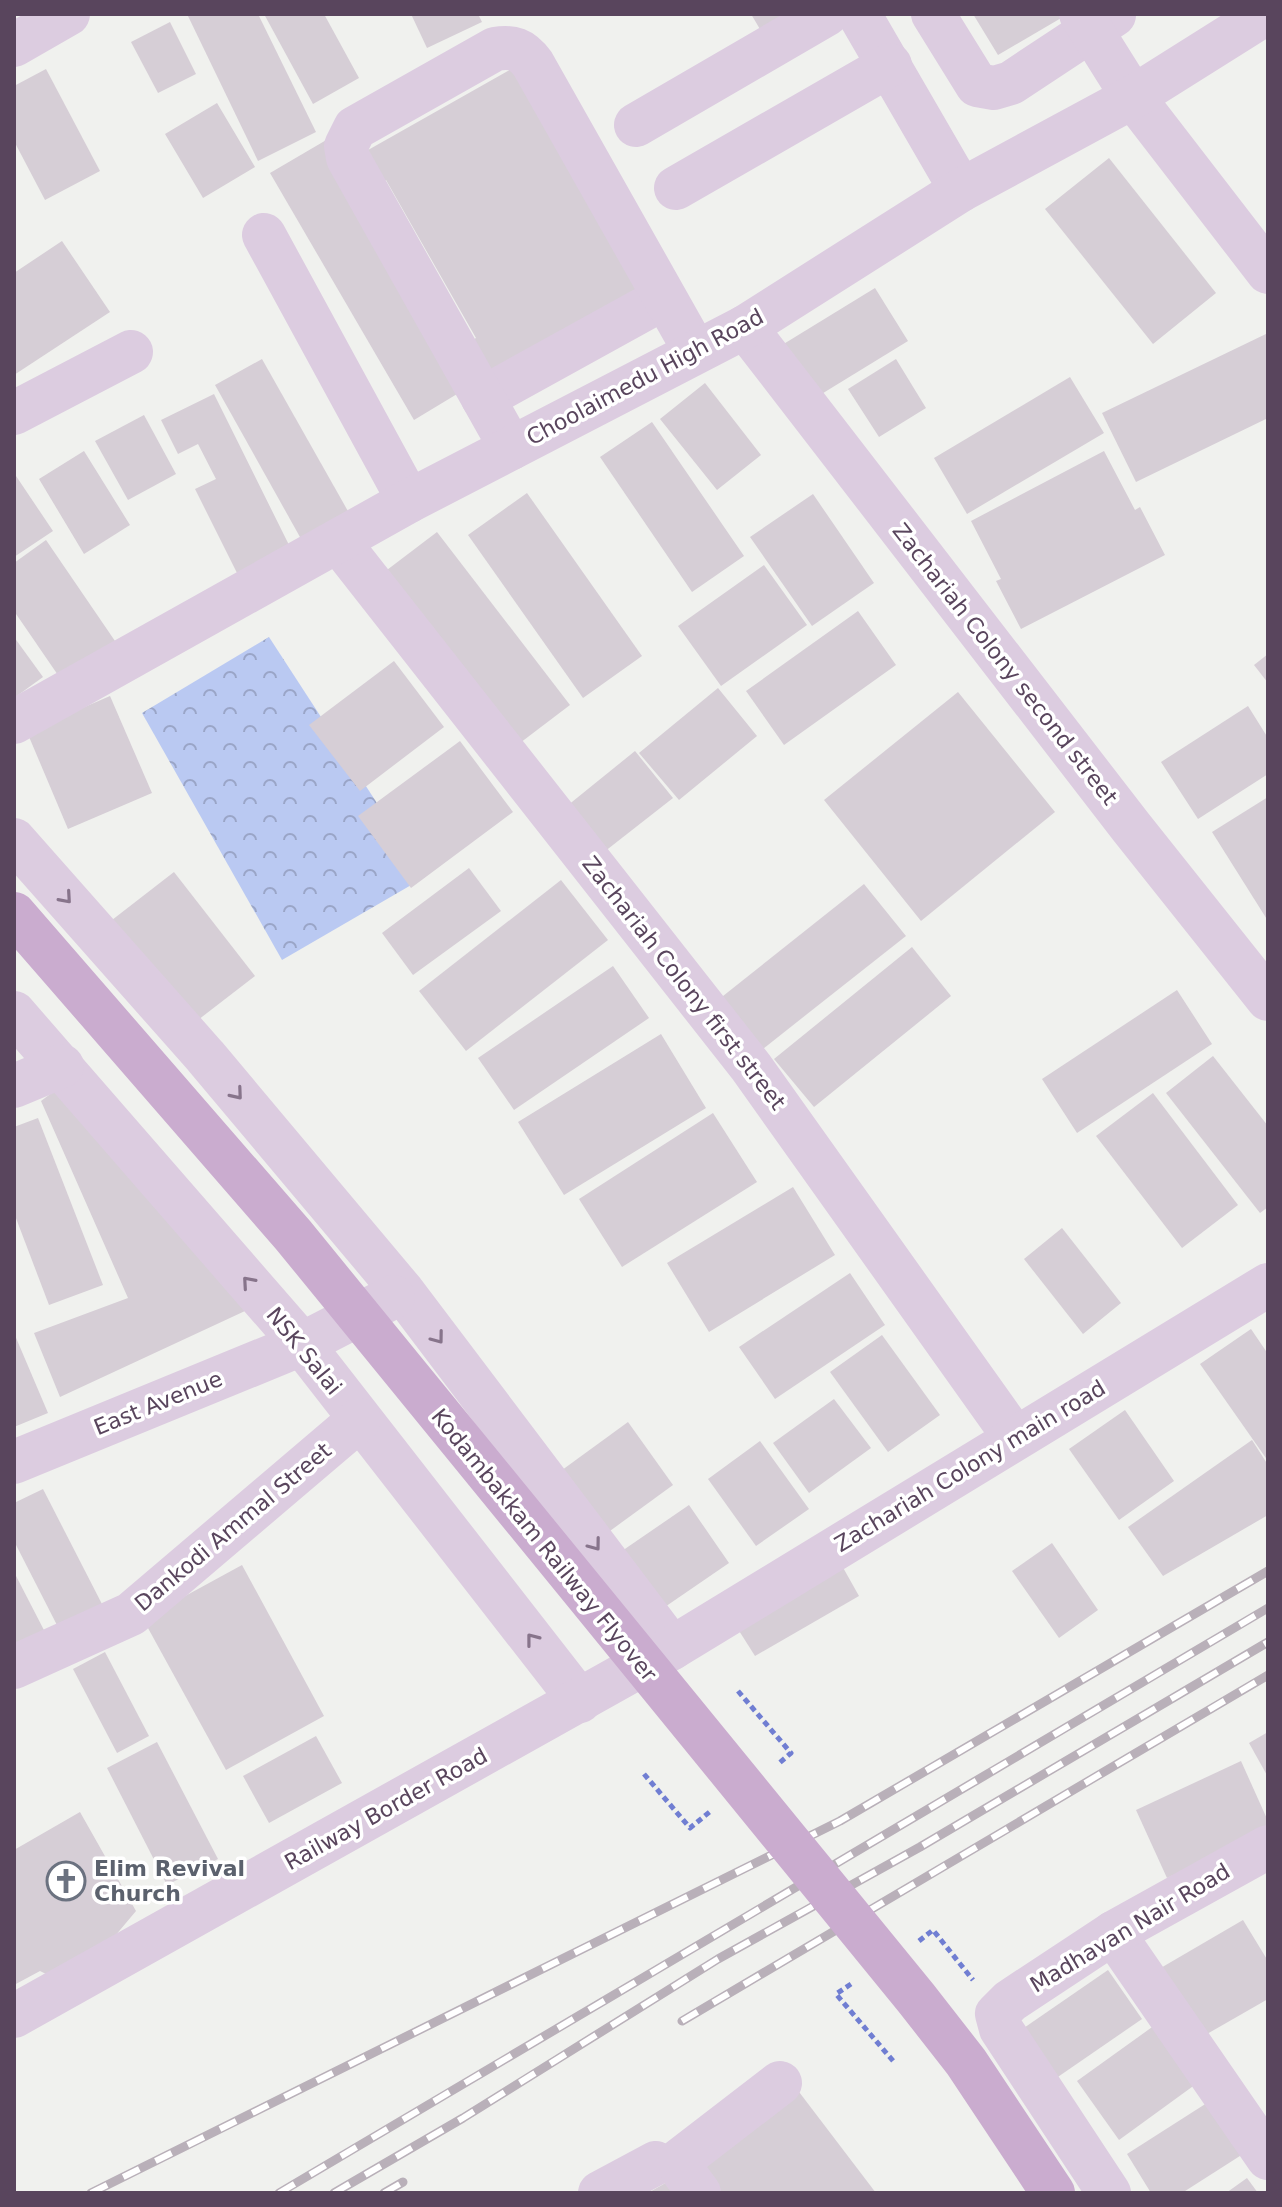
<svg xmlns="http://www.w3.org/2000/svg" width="1282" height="2207" viewBox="0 0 1282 2207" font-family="'DejaVu Sans',sans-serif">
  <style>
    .forest { fill: url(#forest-crowns) }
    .building { fill: #d6ced6 }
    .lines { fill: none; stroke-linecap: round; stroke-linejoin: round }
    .path { stroke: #707ed2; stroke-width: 5; stroke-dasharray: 6 4; stroke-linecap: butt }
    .minor { stroke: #dccce0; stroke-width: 44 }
    .rail-casing { stroke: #b9b0b9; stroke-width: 9 }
    .rail { stroke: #fff; stroke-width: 6; stroke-dasharray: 18; stroke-linecap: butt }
    .major-bridge { stroke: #caaccf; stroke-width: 44 }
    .oneway { stroke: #87748b }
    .labels { text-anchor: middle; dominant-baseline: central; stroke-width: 7; stroke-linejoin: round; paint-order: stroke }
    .street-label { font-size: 22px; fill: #59455d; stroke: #fff }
    .worship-label { font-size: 22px; font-weight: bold; fill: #5b616d; stroke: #fff; text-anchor: start }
  </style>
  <defs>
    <pattern id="forest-crowns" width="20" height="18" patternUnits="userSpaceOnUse" patternTransform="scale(2)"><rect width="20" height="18" fill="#bac9f2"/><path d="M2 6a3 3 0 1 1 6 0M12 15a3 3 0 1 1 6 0" fill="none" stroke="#9aa5c7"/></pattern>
  </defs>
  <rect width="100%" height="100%" fill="#f0f1ee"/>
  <polygon class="forest" points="269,637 425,877 282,960 142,713"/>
  <g class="building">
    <polygon points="187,14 258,14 316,132 258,161"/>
    <polygon points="264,14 324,14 359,78 313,104"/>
    <polygon points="411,14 478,14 482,22 427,48"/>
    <polygon points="751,14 779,14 785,23 764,36"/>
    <polygon points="973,14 1068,14 998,55"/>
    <polygon points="170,22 196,74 158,93 131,42"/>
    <polygon points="520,64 645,284 487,373 469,342 476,338 386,180 378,184 361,154"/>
    <polygon points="46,69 100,171 45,200 14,141 14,86"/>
    <polygon points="217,103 255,167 203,198 165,134"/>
    <polygon points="328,139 472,385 414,420 270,173"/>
    <polygon points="1109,158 1216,293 1153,344 1045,209"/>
    <polygon points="62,241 110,312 14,375 14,273"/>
    <polygon points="875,288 908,341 815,398 782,345"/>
    <polygon points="1268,333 1268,418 1136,482 1102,413"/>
    <polygon points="262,359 353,520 305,546 215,385"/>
    <polygon points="896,359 926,408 879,437 848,389"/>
    <polygon points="1070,377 1104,433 967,514 934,458"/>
    <polygon points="705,383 761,455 717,490 660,419"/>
    <polygon points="214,394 290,547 237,573 195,489 216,479 198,444 178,454 161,420"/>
    <polygon points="144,415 176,474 128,500 95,441"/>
    <polygon points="652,422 744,556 692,592 600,457"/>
    <polygon points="84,451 130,525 84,554 39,479"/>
    <polygon points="1104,451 1135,510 1140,507 1165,555 1021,629 996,581 1001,579 971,521"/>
    <polygon points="14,473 53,531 14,557"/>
    <polygon points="527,493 642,656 583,698 468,535"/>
    <polygon points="813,494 874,583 812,626 750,537"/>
    <polygon points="437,532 570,705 516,746 383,573"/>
    <polygon points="46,540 115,641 60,678 14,611 14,563"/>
    <polygon points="764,565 807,625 721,686 678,626"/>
    <polygon points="858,611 896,665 784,745 746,691"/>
    <polygon points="14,637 43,677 14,698"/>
    <polygon points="1268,654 1268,683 1254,665"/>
    <polygon points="394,661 444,727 360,791 309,725"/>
    <polygon points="718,688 757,736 679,800 639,753"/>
    <polygon points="958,692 1055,812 921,921 824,800"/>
    <polygon points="110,696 152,793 68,829 27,732"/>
    <polygon points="1248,706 1268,738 1268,774 1198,819 1161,762"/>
    <polygon points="460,741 513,812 411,888 358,816"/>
    <polygon points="635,751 673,798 604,852 567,806"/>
    <polygon points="1268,797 1268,921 1212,832"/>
    <polygon points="469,868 501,911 413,975 382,933"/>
    <polygon points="174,872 255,976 185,1030 103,927"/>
    <polygon points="561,880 608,940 466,1051 419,991"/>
    <polygon points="864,884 906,936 759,1052 718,1000"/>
    <polygon points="912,947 951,996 814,1107 774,1059"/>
    <polygon points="613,966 649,1018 514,1110 478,1058"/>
    <polygon points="1177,990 1212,1044 1077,1133 1042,1079"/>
    <polygon points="661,1034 706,1108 564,1195 518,1122"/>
    <polygon points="1213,1056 1268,1126 1268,1207 1260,1213 1166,1093"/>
    <polygon points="61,1086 245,1311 60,1397 34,1333 128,1298 41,1101"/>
    <polygon points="1153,1093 1238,1205 1182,1248 1096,1136"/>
    <polygon points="713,1113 757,1182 622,1267 579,1199"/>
    <polygon points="38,1118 103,1285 49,1305 14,1213 14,1127"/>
    <polygon points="793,1187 835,1255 709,1332 667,1263"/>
    <polygon points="1062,1228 1121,1303 1083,1334 1024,1259"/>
    <polygon points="850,1273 885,1325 775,1399 739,1347"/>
    <polygon points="1251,1329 1268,1354 1268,1461 1200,1364"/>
    <polygon points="14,1333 48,1413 14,1427"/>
    <polygon points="882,1335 940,1415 888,1452 830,1372"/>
    <polygon points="834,1399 871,1448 809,1493 773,1443"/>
    <polygon points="1125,1410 1174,1481 1119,1520 1069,1449"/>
    <polygon points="628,1422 673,1485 603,1536 558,1473"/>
    <polygon points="1252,1440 1268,1465 1268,1515 1163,1576 1128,1527"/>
    <polygon points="760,1441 809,1509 756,1546 708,1479"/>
    <polygon points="43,1489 104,1608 60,1631 14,1541 14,1503"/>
    <polygon points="689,1505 729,1563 659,1611 619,1553"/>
    <polygon points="1052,1543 1098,1610 1059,1638 1012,1571"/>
    <polygon points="841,1564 859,1596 755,1656 736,1626"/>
    <polygon points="242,1565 324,1716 226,1770 143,1619"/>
    <polygon points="14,1572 47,1636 14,1653"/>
    <polygon points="105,1652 149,1736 117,1753 73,1669"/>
    <polygon points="1268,1732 1268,1777 1249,1743"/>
    <polygon points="316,1736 342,1783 269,1823 243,1776"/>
    <polygon points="157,1742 218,1859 167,1885 107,1768"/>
    <polygon points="1241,1761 1268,1821 1268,1832 1167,1878 1136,1810"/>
    <polygon points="80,1812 136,1911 99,1955 56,1979 40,1971 14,1985 14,1850"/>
    <polygon points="1243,1920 1268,1961 1268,1999 1200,2038 1159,1969"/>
    <polygon points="1108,1970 1142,2019 1052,2081 1018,2032"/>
    <polygon points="1155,2025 1196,2084 1119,2140 1077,2081"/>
    <polygon points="793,2084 876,2193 708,2193 687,2166"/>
    <polygon points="1210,2101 1243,2154 1182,2193 1151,2193 1127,2154"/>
    <polygon points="676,2177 684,2193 648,2193"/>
    <polygon points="1247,2178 1258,2193 1226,2193"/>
  </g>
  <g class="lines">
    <g class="path">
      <polyline points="738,1691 791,1753 777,1765"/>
      <polyline points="644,1774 690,1828 712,1810"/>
      <polyline points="919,1941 933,1930 973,1980"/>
      <polyline points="851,1984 836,1994 894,2062"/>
    </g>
    <g class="minor">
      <polyline points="859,14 961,190"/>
      <polyline points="933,14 977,85 994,88 1011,83 1114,15"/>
      <polyline points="1081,14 1133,97 1268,272"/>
      <polyline points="14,45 68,14"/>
      <polyline points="636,125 827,14"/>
      <polyline points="676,188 890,65"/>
      <polyline points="264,235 409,501"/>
      <polyline points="745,327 1131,827 1268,999"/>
      <polyline points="483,398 664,298"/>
      <polyline points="14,413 131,352"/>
      <path d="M511,448L348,158L346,146L355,128L495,49C513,46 522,49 533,64L695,351"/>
      <polyline points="338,541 751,1067 1015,1438"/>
      <polyline points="14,722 409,501 745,327 961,190 1133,97 1265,14"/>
      <polyline points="14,840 205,1056 403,1292 672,1648"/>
      <polyline points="14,1013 302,1344 580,1701"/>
      <polyline points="14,1086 62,1066"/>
      <polyline points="14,1462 302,1344 393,1297"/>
      <polyline points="14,1667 131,1614 359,1420"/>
      <polyline points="1113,1933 1268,2158"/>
      <polyline points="14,2016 672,1648 1268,1285"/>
      <polyline points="600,2193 656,2163"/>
      <polyline points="699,2193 682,2170 680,2160 780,2083"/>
      <polyline points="1109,2193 1001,2029 997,2014 1010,2001 1113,1933 1268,1847"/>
    </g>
    <defs>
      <g id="rail">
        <polyline points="682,2021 1268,1675"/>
        <polyline points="91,2193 840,1821 1268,1571"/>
        <polyline points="279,2193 1268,1608"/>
        <polyline points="334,2193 463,2118 718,1959 920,1847 1268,1642"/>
        <polyline points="384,2193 403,2182"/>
      </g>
    </defs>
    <use href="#rail" class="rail-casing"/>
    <use href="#rail" class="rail"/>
    <polyline class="major-bridge" points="14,914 293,1235 916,1998 966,2062 1053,2193"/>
  </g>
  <defs><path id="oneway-chevron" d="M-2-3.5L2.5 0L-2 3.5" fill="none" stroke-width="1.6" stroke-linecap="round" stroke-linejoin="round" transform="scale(2)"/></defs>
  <g class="oneway">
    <use href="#oneway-chevron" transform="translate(66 898) rotate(49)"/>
    <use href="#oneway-chevron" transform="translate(237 1094) rotate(50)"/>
    <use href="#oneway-chevron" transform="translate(248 1282) rotate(-131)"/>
    <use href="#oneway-chevron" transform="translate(438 1338) rotate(53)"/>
    <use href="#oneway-chevron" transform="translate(595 1545) rotate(53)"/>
    <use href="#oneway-chevron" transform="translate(532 1639) rotate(-128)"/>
  </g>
  <defs>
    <symbol id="church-ring" viewBox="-11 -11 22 22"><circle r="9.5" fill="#fff" stroke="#6b7280" stroke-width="1.5"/><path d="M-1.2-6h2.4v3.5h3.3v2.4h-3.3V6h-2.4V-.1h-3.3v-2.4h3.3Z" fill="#6b7280"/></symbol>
  </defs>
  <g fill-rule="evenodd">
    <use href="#church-ring" x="44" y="1859" width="44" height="44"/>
  </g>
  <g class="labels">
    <g class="street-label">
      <text transform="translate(645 377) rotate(-28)">Choolaimedu High Road</text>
      <text transform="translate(1005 664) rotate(52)">Zachariah Colony second street</text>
      <text transform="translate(684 983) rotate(52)">Zachariah Colony first street</text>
      <text transform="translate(304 1351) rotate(51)">NSK Salai</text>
      <text transform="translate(158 1403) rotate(-22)">East Avenue</text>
      <text transform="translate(970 1466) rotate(-31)">Zachariah Colony main road</text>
      <text transform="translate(233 1527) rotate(-40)">Dankodi Ammal Street</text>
      <text transform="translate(544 1545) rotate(51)">Kodambakkam Railway Flyover</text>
      <text transform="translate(386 1809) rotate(-29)">Railway Border Road</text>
      <text transform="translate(1130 1928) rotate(-31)">Madhavan Nair Road</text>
    </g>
    <g class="worship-label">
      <text x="94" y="1868">Elim Revival<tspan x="94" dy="25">Church</tspan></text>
    </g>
  </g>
  <rect width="1282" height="2207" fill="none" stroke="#59455d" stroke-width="32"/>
</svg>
